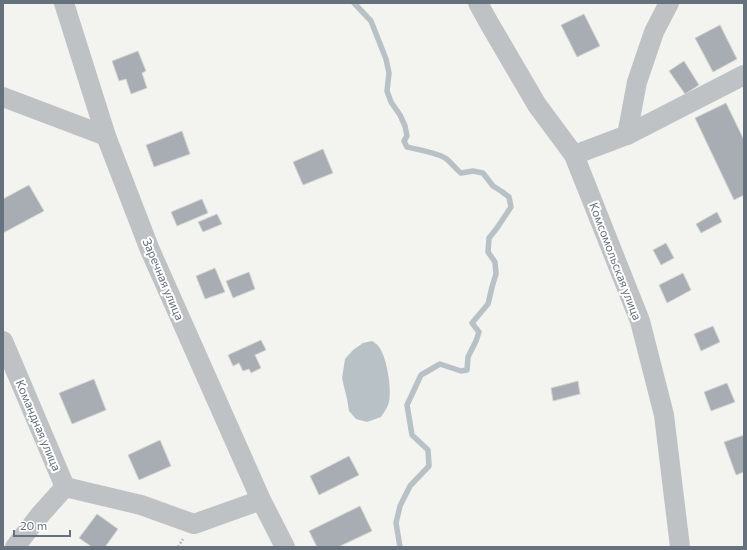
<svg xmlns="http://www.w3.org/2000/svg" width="747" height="550" viewBox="0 0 747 550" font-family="Commissioner,sans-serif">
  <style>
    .water { fill: #b8c2c6 }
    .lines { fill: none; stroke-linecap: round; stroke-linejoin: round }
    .stream { stroke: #b8c2c6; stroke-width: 5.5 }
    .building { fill: #a7adb2; stroke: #d4d4d2 }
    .path { stroke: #b8babc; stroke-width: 2.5; stroke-dasharray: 2 2; stroke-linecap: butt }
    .minor { stroke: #bfc2c5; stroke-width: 20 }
    .labels { text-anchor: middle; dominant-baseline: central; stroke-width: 4; stroke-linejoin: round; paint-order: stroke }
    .street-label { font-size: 12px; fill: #65727e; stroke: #fff }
  </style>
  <rect width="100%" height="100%" fill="#f3f3f0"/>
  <path class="water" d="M372,341C375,343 377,344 379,347C387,357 392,390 389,402C388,407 384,412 381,417L367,422L356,419L349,411L347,399L342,378L345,359L353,350L363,343Z"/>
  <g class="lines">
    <path class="stream" d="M354,3L371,21L386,59L389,73L387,91L391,102L400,115L405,126L407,136L404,141L407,147C416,149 437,153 445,158C449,160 456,169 461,173L473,171L483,173L493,186L501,191L509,197L511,207L497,228L489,238L488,252L495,262L496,274L492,287L488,304L472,323L479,332L476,341L468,357L467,370L461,371L440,364L421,375L407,405L412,435L428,450L429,466L410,486L400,506L396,523L400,547"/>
  </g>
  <g class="building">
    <polygon points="584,14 600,46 577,57 561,25"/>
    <polygon points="720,25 737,59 713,72 695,38"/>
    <polygon points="138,51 146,71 142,73 147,88 131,94 126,79 119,81 112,61"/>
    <polygon points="684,61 699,85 685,94 669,71"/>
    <polygon points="726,103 744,140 744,195 734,200 695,118"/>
    <polygon points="182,131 190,154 154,167 146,145"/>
    <polygon points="323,149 333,173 303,185 293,162"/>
    <polygon points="29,185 44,211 3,233 3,199"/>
    <polygon points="202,199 208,213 177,226 171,212"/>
    <polygon points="717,212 722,222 701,233 696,224"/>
    <polygon points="217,214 222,224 203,232 198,222"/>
    <polygon points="666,243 674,258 661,265 653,250"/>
    <polygon points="215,268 225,292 205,299 196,276"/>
    <polygon points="249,272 255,289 233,298 226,281"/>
    <polygon points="683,273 691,290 667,303 659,285"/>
    <polygon points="713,326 720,342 701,351 694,334"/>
    <polygon points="261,340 266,350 255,355 261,368 251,373 249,369 243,371 239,363 233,366 228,355"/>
    <polygon points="94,379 106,410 72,424 59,393"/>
    <polygon points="578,381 580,394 553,401 551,388"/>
    <polygon points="727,383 735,402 711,411 704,392"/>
    <polygon points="744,435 744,472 736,475 724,442"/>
    <polygon points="160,440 171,466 139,480 128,455"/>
    <polygon points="349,456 359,475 319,495 310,476"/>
    <polygon points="360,506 372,531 338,547 317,547 309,531"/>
    <polygon points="97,514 118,529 105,547 92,547 79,538"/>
  </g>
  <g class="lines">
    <polyline class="path" points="178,547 183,539"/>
    <g class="minor">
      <polyline points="64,3 106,136 150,250 261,500 285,547"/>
      <polyline points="478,3 489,23 537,105 574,155 640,321 664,415 680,547"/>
      <polyline points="3,97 106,136"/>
      <polyline points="627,135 744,75"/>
      <polyline points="574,155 627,135 637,82 654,32 669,3"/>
      <polyline points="3,341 65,487"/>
      <polyline points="65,487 141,505 194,524 261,500"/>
      <polyline points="15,547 39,516 65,487"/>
    </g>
  </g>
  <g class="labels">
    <g class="street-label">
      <text transform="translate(616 261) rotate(69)">Комсомольская улица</text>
      <text transform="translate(164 279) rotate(67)">Заречная улица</text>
      <text transform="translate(39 425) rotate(67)">Командная улица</text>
    </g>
  </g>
  <rect width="747" height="550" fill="none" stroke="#65727e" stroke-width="8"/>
  <path d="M14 530v6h56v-6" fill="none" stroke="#65727e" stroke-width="2"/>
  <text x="20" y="530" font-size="12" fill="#65727e" stroke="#ffffff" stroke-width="3" paint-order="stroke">20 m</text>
</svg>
